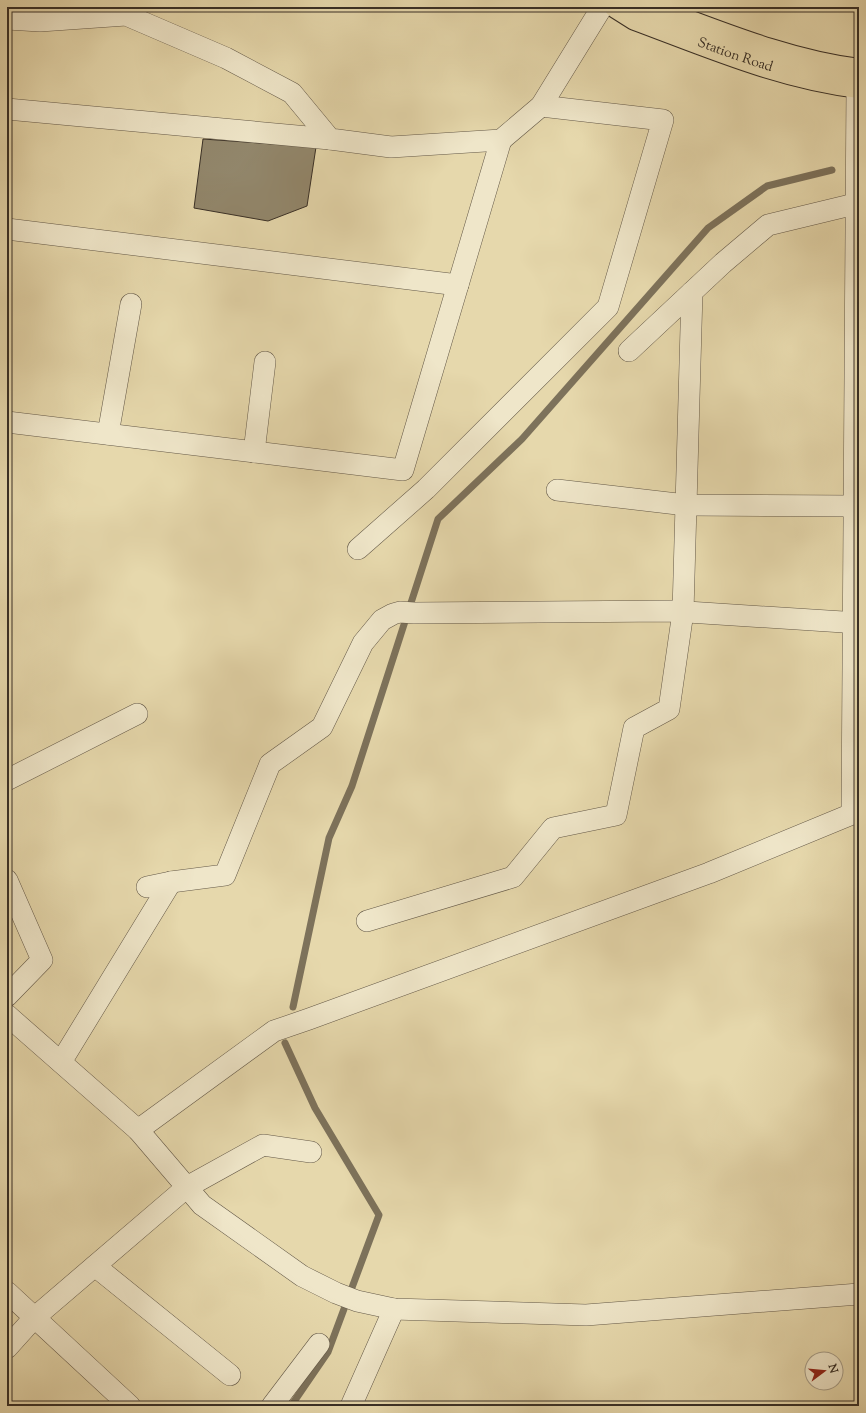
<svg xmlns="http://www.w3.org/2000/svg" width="866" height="1413" viewBox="0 0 866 1413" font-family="'Sorts Mill Goudy',serif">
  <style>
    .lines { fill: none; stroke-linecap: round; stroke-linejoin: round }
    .stream { stroke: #7d725b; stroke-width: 7 }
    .building { fill: #92876c; stroke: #382f26 }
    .minor-casing { stroke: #645948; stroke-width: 22 }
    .primary-casing { stroke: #382f26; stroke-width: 24 }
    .minor { stroke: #efe6c9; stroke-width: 21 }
    .primary { stroke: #e6d8ac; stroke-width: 22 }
    .labels { text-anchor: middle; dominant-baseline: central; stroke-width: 3; stroke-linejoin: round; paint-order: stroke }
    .street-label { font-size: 14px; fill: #382f26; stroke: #efe6c9 }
  </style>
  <rect width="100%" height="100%" fill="#e6d8ac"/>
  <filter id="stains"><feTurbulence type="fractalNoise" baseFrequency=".005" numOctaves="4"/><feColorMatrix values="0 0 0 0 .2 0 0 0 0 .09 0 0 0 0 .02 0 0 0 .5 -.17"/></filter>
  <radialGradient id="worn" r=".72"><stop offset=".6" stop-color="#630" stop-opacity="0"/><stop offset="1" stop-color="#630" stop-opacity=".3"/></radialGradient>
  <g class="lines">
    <g class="stream">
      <polyline points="293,1007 329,838 352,786 438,519 522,439 708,228 767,186 832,170"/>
      <polyline points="285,1043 315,1108 379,1215 328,1352 291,1406"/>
    </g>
  </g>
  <polygon class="building" points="203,139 316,147 307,206 268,221 194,208"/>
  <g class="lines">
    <defs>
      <g id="minor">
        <polyline points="7,19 40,21 126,15 226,58 292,93 330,139 391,147 501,140 541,106 602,7"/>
        <polyline points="7,109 330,139"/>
        <polyline points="7,229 458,285"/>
        <polyline points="629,351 692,292"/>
        <polyline points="7,422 403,470 501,140"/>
        <polyline points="108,434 131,304"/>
        <polyline points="254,452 265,362"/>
        <polyline points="557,490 686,505 854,506"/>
        <polyline points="358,549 426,489 608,307 663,120 541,106"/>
        <polyline points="7,780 137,714"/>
        <polyline points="852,814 857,87"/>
        <polyline points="7,880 42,960 7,996"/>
        <polyline points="147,887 171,882 225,875 270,764 322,727 363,643 382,620 393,614 400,612 414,613 672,611 859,623"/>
        <polyline points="367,921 513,877 553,828 616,815 634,728 669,709 683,612 692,292 723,263 768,225 859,203"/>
        <polyline points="7,1015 138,1130 202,1205 302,1276 336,1293 357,1301 394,1309 586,1315 859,1294"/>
        <polyline points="61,1062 171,882"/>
        <polyline points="138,1130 274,1031 309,1019 709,873 852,814 859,813"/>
        <polyline points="95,1266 230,1375"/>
        <polyline points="7,1292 130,1406"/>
        <polyline points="7,1348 34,1318 187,1187 263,1145 311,1152"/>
        <polyline points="272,1406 319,1344"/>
        <polyline points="351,1406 394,1309"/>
      </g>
      <g id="primary">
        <path id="s1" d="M616,7L635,19C708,46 781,78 859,87"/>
        <path d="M651,7C719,32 787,61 859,70"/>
      </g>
    </defs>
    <use href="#minor" class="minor-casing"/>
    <use href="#primary" class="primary-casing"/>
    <use href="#minor" class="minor"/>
    <use href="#primary" class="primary"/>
  </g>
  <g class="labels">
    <g class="street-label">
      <text stroke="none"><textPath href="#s1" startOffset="129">Station Road</textPath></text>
    </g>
  </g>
  <rect width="866" height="1413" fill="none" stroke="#e6d8ac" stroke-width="24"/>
  <rect x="8" y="8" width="850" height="1397" fill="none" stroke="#382f26" stroke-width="2"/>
  <rect x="12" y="12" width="842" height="1389" fill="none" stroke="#382f26"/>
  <g transform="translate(824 1371) rotate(74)"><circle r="19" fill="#efe6c9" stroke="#a69d88"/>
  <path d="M0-3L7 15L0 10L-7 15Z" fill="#8f2418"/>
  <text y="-6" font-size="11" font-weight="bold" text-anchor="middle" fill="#382f26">N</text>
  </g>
  <rect width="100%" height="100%" filter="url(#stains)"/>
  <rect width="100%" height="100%" fill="url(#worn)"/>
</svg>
